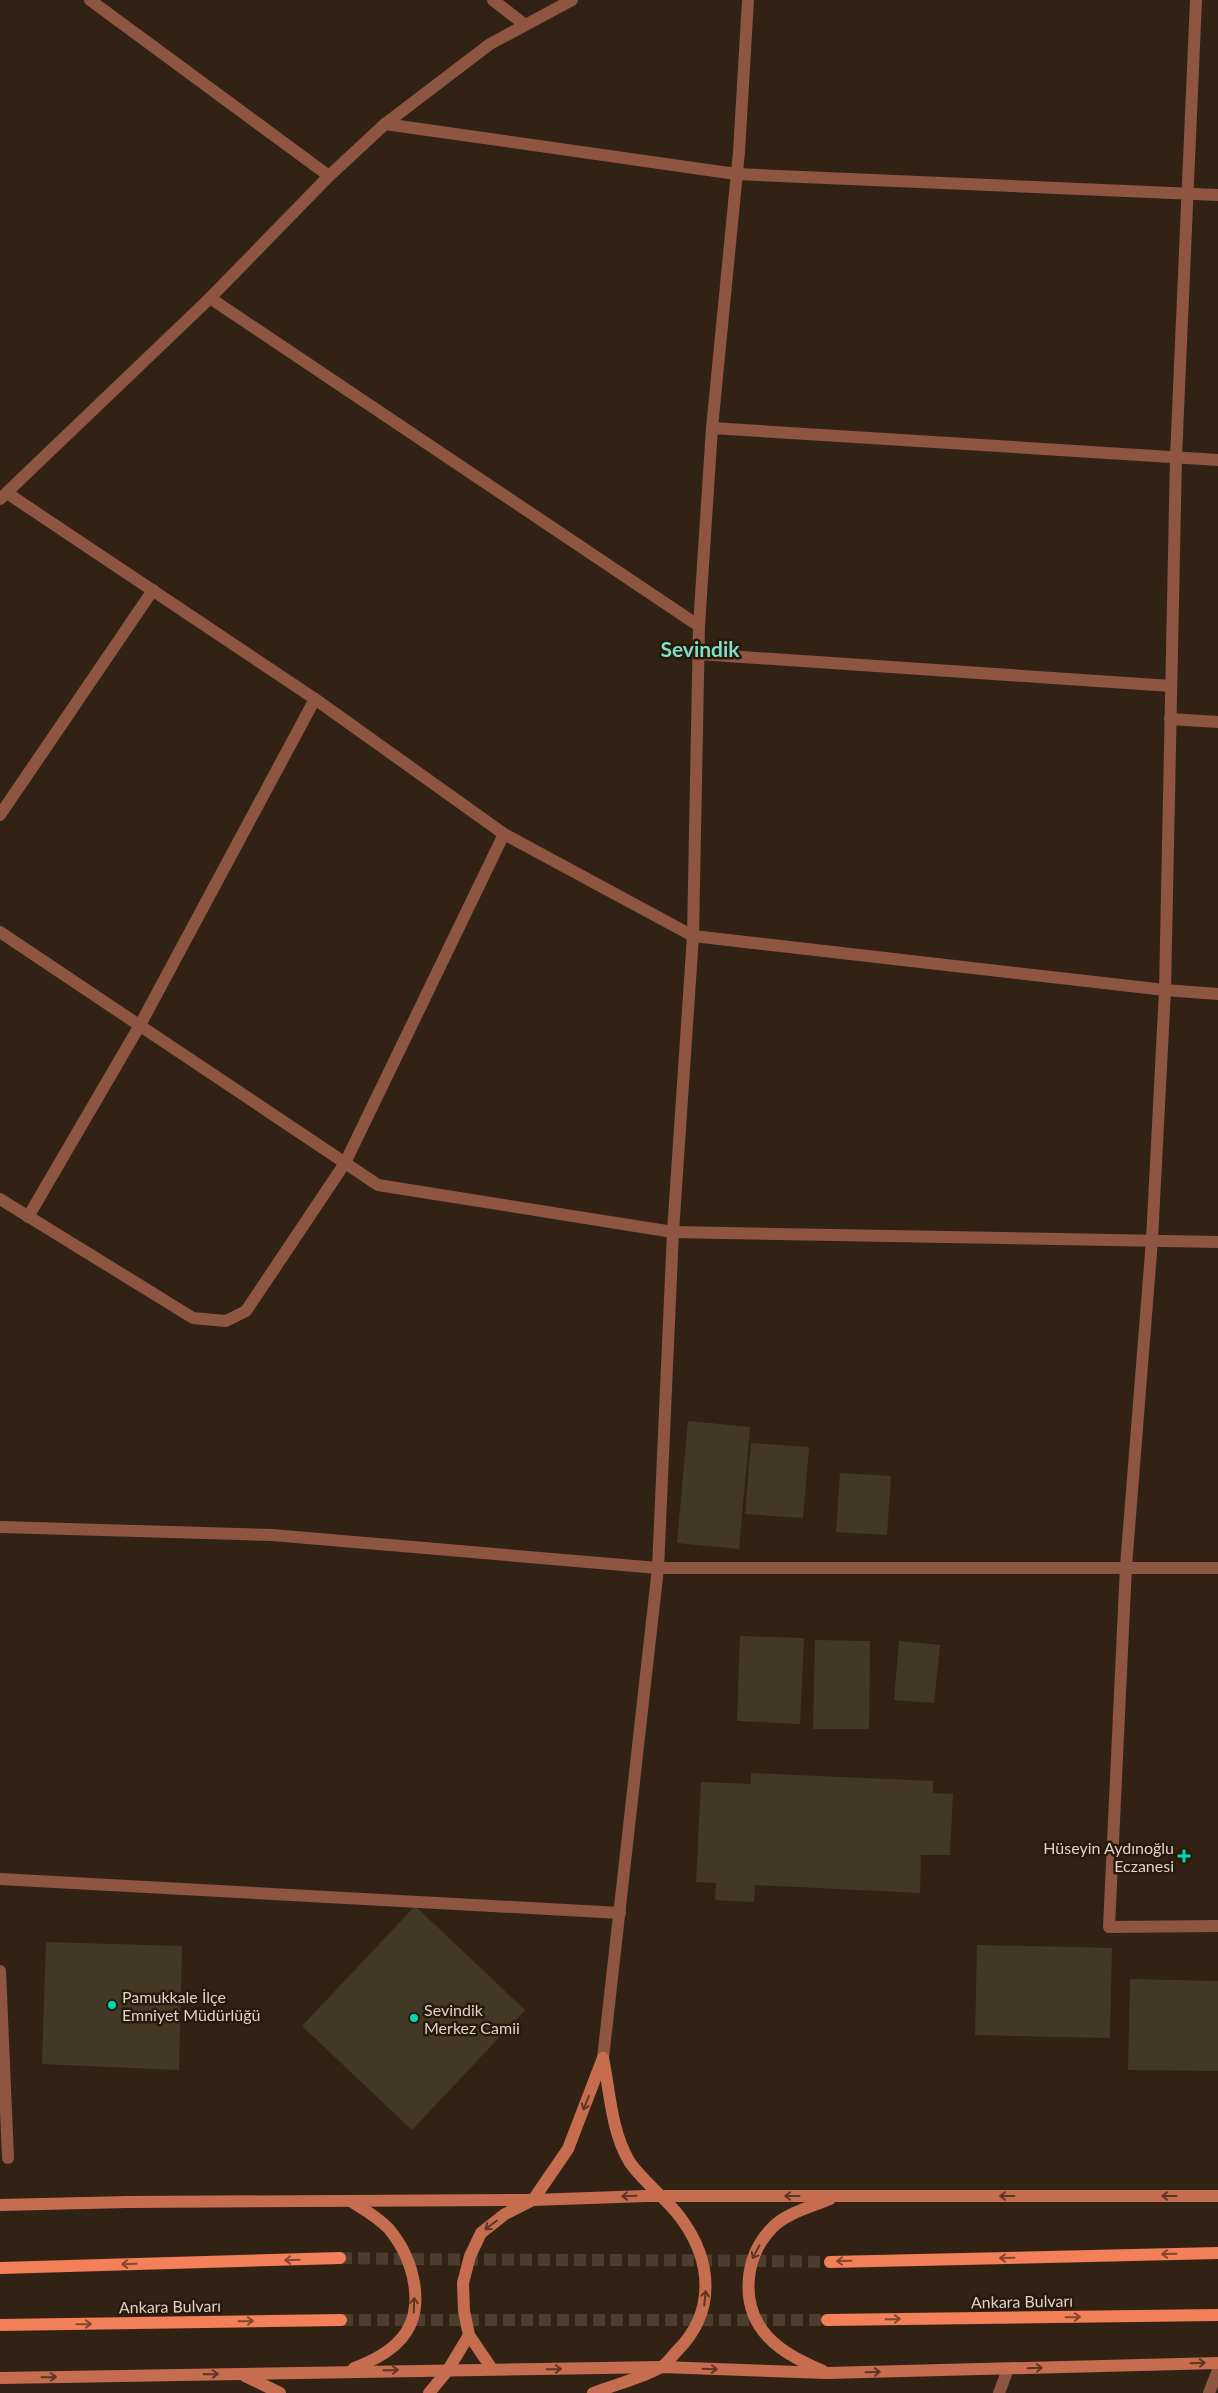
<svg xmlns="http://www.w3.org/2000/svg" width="1218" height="2393" viewBox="0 0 1218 2393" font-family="Lato,sans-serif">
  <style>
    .building { fill: #423925 }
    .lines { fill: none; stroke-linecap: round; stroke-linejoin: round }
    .secondary-tunnel { stroke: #4c3d2f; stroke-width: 12; stroke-dasharray: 12 6; stroke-linecap: butt }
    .minor { stroke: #8d5542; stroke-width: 12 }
    .secondary { stroke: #c66d50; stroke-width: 12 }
    .primary { stroke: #f38059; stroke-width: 12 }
    .oneway { stroke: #5f3623 }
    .oneway2 { stroke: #83472e }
    .poi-dot { fill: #01d5b7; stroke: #28190b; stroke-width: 2 }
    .labels { text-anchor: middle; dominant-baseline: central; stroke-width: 5; stroke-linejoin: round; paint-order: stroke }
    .poi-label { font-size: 16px; fill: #ded3ca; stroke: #28190b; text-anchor: start }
    .street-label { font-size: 16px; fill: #ded3ca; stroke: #28190b }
    .district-label { font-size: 21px; font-weight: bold; fill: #7cdfc9; stroke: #28190b }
  </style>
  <rect width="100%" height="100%" fill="#322214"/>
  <g class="building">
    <polygon points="688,1421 750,1427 739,1549 677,1543"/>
    <polygon points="751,1443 809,1447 803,1518 745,1514"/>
    <polygon points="840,1473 891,1476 887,1535 836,1532"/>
    <polygon points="740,1636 804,1638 800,1724 737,1721"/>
    <polygon points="815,1640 870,1641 869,1729 813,1729"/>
    <polygon points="899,1641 940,1645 934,1703 894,1700"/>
    <polygon points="751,1773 933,1781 933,1793 953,1794 950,1855 921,1855 920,1893 755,1885 754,1902 715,1900 716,1883 696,1882 701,1782 751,1784"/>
    <polygon points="415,1906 525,2010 412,2130 302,2026"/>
    <polygon points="46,1942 182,1946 179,2070 42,2064"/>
    <polygon points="977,1945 1112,1948 1110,2038 975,2035"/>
    <polygon points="1130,1979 1218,1981 1218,2071 1128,2070"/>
  </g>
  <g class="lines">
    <g class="secondary-tunnel">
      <path d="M340,2258C504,2261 667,2259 830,2262"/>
      <polyline points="341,2320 827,2320"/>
    </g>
    <g class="minor">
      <polyline points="90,0 329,176"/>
      <polyline points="493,0 525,25"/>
      <polyline points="1196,0 1176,457 1165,990 1152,1240 1126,1566 1109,1927 1218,1926"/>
      <polyline points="385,124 736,174 1218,195"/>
      <polyline points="210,298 699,626"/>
      <polyline points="712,428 1218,460"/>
      <polyline points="7,493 315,699 504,834 693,936 1165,990 1218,994"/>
      <polyline points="0,499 210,298 329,176 385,124 490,44 572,0"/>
      <polyline points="699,654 1171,686"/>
      <polyline points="1170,719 1218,722"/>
      <polyline points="0,815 153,590"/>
      <polyline points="0,932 378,1185 673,1232 1218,1242"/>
      <polyline points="0,1199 193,1318 226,1321 246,1311 345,1163 504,834"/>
      <polyline points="28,1217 140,1025 315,699"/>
      <polyline points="0,1527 272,1535 658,1568 1218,1568"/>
      <polyline points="0,1879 620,1913"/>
      <polyline points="0,1971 8,2158"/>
      <polyline points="603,2058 658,1568 673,1232 693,936 699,626 712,428 739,152 748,0"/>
      <polyline points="999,2393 1008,2369"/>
      <polyline points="1209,2393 1218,2370"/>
    </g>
    <g class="secondary">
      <path d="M352,2202C365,2210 378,2217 389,2229C413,2258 429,2310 399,2341C387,2354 370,2362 354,2368"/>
      <polyline points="0,2205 127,2202 533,2200 646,2196 1218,2196"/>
      <polyline points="492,2369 469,2335 464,2311 463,2283 470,2256 481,2233 505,2214 533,2200 568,2149 603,2058"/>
      <path d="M823,2371C803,2362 783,2353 768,2337C739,2306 744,2257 772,2228C786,2213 811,2207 830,2199"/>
      <polyline points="245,2376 280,2393"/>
      <polyline points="0,2378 662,2367 827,2373 1218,2363"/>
      <polyline points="429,2393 448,2370 469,2335"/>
      <path d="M593,2393C614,2385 642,2378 661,2367C667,2364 672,2356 677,2351C716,2312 713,2261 680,2217C666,2198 640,2179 629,2161C611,2130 610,2092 603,2058"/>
    </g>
    <g class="primary">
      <polyline points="830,2262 1218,2253"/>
      <polyline points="0,2268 340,2258"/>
      <polyline points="827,2320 1218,2315"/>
      <polyline points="0,2325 341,2320"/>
    </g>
  </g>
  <defs><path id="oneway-shaft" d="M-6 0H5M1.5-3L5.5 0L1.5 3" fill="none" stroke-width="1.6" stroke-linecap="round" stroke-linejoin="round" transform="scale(1.25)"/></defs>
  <g class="oneway">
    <use href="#oneway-shaft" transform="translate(586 2103) rotate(112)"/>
    <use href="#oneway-shaft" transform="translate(629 2196) rotate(178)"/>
    <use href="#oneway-shaft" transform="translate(792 2196) rotate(180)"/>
    <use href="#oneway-shaft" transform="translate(1007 2196) rotate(180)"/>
    <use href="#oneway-shaft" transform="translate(1169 2196) rotate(-180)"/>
    <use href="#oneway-shaft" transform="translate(491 2225) rotate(143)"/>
    <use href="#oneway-shaft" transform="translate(756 2252) rotate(118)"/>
    <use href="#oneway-shaft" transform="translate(705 2298) rotate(-84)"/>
    <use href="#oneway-shaft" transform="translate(414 2305) rotate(-88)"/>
    <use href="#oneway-shaft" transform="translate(1198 2363) rotate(-2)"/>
    <use href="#oneway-shaft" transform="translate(1035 2368) rotate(-2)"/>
    <use href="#oneway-shaft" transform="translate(554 2369) rotate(-1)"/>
    <use href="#oneway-shaft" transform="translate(710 2369) rotate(2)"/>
    <use href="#oneway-shaft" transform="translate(391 2370) rotate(-1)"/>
    <use href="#oneway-shaft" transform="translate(873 2372) rotate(-2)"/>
    <use href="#oneway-shaft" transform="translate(211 2374) rotate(-1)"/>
    <use href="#oneway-shaft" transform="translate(49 2377) rotate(-1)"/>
  </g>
  <g class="oneway2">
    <use href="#oneway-shaft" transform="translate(1169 2254) rotate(179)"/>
    <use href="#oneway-shaft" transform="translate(1007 2258) rotate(179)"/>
    <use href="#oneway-shaft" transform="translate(292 2260) rotate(178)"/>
    <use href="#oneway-shaft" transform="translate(844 2261) rotate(179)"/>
    <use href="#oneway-shaft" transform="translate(129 2264) rotate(178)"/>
    <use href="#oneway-shaft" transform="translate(1073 2317) rotate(-1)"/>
    <use href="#oneway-shaft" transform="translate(893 2319) rotate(-1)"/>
    <use href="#oneway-shaft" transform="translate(246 2321) rotate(-1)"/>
    <use href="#oneway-shaft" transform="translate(84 2324) rotate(-1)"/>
  </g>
  <g class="poi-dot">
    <path d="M1181.5 1848.5h5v5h5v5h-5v5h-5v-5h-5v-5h5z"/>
    <circle cx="112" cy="2005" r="5"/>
    <circle cx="414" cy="2018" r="5"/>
  </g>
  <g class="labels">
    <g class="poi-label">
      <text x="1174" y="1847" text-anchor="end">Hüseyin Aydınoğlu<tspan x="1174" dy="18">Eczanesi</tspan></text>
      <text x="122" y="1996">Pamukkale İlçe<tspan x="122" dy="18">Emniyet Müdürlüğü</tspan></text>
      <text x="424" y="2009">Sevindik<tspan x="424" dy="18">Merkez Camii</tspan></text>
    </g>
    <g class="street-label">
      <text transform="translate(1022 2301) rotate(-1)">Ankara Bulvarı</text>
      <text transform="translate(170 2306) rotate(-1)">Ankara Bulvarı</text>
    </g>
    <g class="district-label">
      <text x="700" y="648">Sevindik</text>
    </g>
  </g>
</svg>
